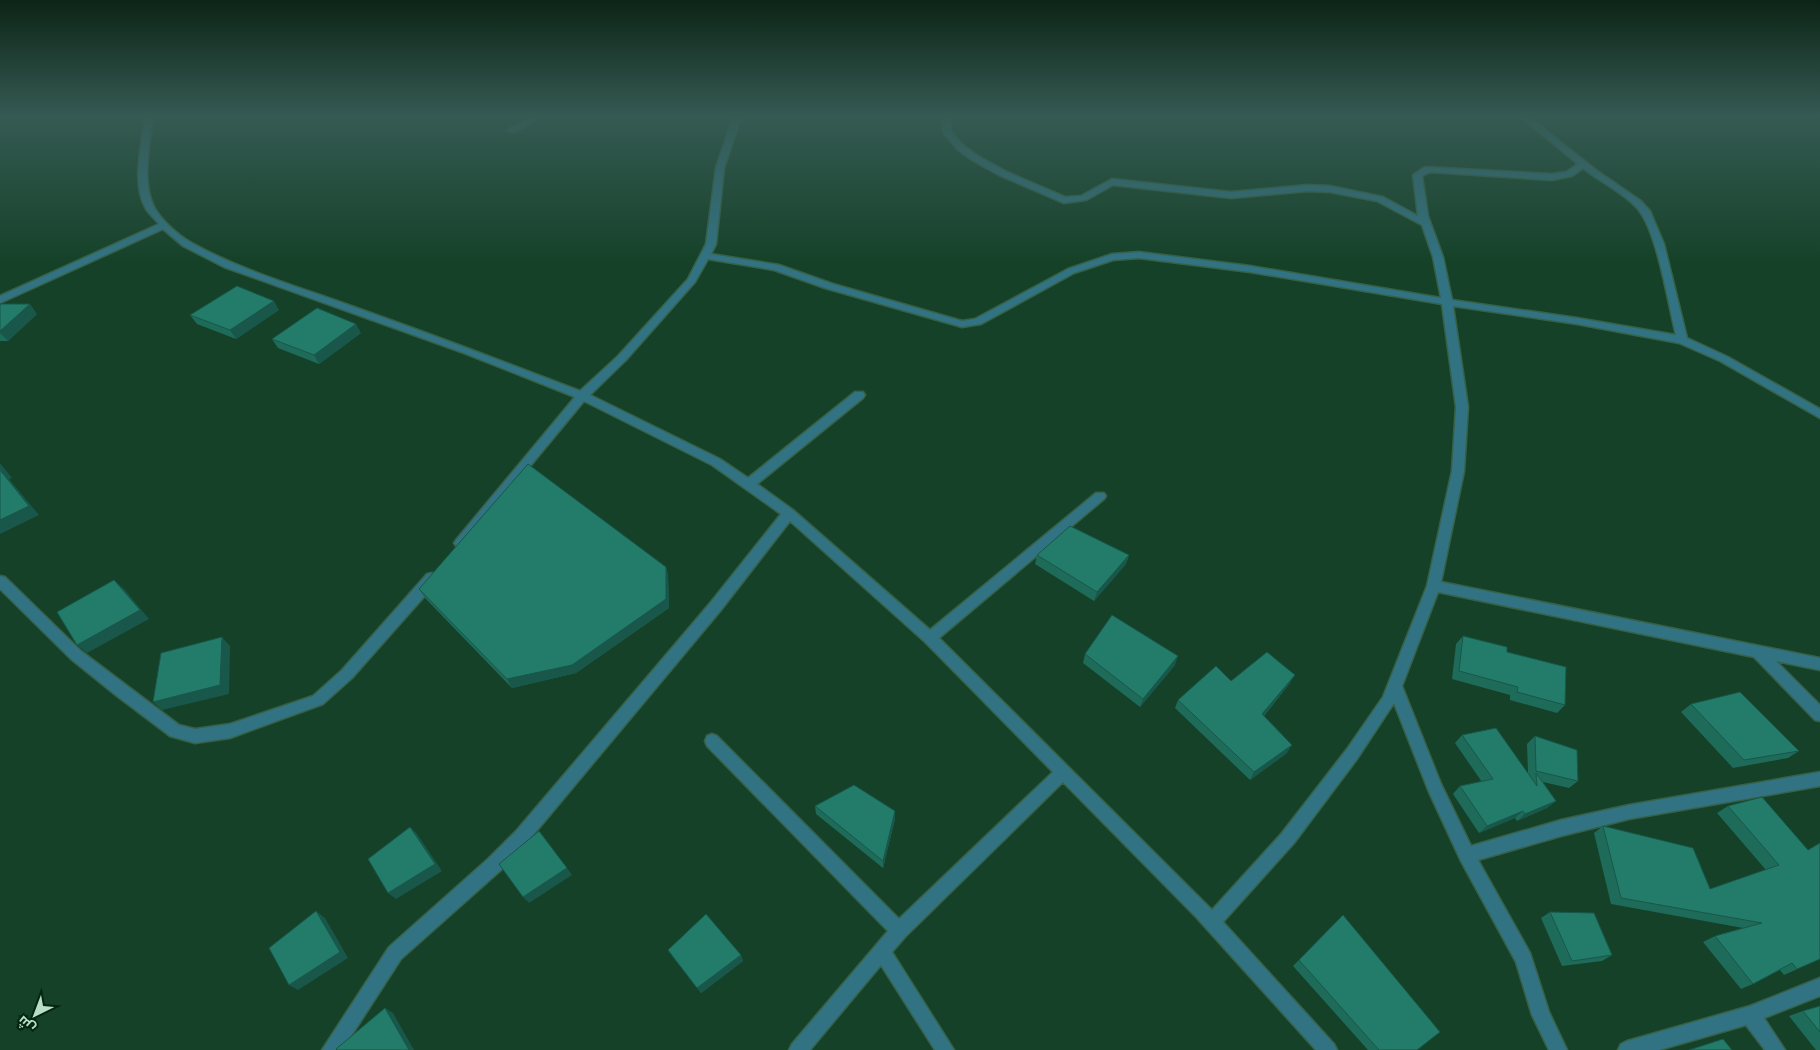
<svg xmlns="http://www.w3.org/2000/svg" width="1820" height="1050" viewBox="0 0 1820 1050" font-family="Karla,Cairo,sans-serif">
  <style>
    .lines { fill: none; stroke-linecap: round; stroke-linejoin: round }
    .minor-casing { stroke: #366147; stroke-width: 3 }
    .minor { fill: #327383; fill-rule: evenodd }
    .wall { fill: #1e6b5a }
    .shaded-wall { fill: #18574a }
    .building { fill: #237c69; stroke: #18574a }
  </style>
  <rect width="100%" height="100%" fill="#154128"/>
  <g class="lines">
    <defs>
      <g id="minor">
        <path d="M145,117H153C150,145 141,180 154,207C161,220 179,236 192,243C242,271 299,287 354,307C430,334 505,362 580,391L618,356L688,279L706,244L716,168L733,117H741L724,168L716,244L711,254L779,265L833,284L962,321L975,319L1068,269L1112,254L1139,252L1250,266L1441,298L1433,257L1422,225L1377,201L1330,192L1308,191L1231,198L1113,185L1086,200L1064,203L999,175L972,160L957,149L944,133L942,123L944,117H952L950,123L952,133L963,145L978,156L1005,171L1065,197L1081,196L1112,179L1231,192L1308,185L1330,186L1383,197L1418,216L1413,175L1425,167L1552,174L1566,172L1578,164L1521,117H1529L1596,170L1641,201L1650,211L1664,244L1687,338L1728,357L1820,409V418L1720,361L1679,343L1577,324L1453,306L1468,407L1464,471L1441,582L1820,658V670L1776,661L1820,705V721L1815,720L1754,657L1438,592L1402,686L1441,784L1471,846L1561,820L1629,805L1820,772V786L1629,819L1561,836L1478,860L1530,953L1549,1012L1567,1050H1549L1532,1015L1516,962L1461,861L1429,792L1394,703L1357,759L1294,843L1223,922L1334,1044L1337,1050H1316L1196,917L1063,782L905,937L892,952L954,1050H935L881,965L810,1050H789L792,1044L888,931L707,746L705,741L707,736L712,734L717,736L899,919L1053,772L925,642L790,521L721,610L529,840L501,870L401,959L342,1050H322L389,947L489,858L517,830L711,602L781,514L712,465L584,401L464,546H456L454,543L456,540L575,397L464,353L224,267L183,246L163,229L0,303V296L159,224C155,219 149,214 146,209C131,183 142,145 145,117ZM1583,168C1600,182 1621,191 1636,207C1657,228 1668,304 1676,335L1577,318L1452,300L1443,257L1428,216L1422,176L1430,172L1552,180L1572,176ZM1139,258L1250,272L1442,304L1456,407L1452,471L1427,586L1383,697L1347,749L1282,833L1212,910L939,638L1104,499L1106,496L1104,493H1096L930,630L793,510L757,484L863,398L865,395L863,392H855L748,478L720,459L590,395L626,360L695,282L708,259L774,270L825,288L962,327L981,324L1074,273L1113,260Z"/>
        <polygon points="532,117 542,117 514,132 507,130"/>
        <polygon points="432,573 437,574 439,578 437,582 352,678 323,704 230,738 195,743 170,736 117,696 71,659 0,589 0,576 5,577 81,651 179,725 195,729 230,724 313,696 342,670 427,574"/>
        <polygon points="1820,978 1820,996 1764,1018 1785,1050 1765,1050 1746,1025 1659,1050 1618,1050 1621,1044 1627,1041 1750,1006"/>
      </g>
    </defs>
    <use href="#minor" class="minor-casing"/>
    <use href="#minor" class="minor"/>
  </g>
  <g class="wall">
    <polygon points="0,304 37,314 8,341 0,341"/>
    <polygon points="279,310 236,339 197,324 190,315"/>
    <polygon points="361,333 319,364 278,348 272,339"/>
    <polygon points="1037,555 1129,555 1126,564 1094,601 1035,564"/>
    <polygon points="666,567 668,576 669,608 576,673 512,688 425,598 419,589"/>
    <polygon points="1463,636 1507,652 1565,705 1557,713 1510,700 1510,695 1452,679 1456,644"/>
    <polygon points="1085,654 1175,665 1140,707 1083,663"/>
    <polygon points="1231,681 1290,683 1264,716 1287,753 1250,780 1175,708 1178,700"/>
    <polygon points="1691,704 1799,751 1788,758 1733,768 1681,712"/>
    <polygon points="1462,735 1528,773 1527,744 1535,736 1578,781 1569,788 1543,782 1556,801 1547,808 1517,821 1515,818 1479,833 1453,794 1460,786 1482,782 1455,743"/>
    <polygon points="1762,797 1820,959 1784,975 1780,970 1753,984 1741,989 1703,942 1715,936 1743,928 1611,904 1594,833 1603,826 1710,889 1766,870 1717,813 1728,806"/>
    <polygon points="815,806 895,819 883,868 816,814"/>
    <polygon points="1550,912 1612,955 1602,961 1562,966 1541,918"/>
    <polygon points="1343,915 1417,1050 1368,1050 1293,966"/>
    <polygon points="668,950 741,955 743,961 701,993 672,956"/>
    <polygon points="1820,1006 1820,1050 1816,1050 1789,1016 1803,1011"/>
  </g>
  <g class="shaded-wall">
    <polygon points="274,301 279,310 236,339 230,330"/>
    <polygon points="30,304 37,314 8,341 0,333 0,331"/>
    <polygon points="356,324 361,333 319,364 314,355"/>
    <polygon points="0,463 12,478 9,479 39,515 0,534"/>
    <polygon points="1129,555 1126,564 1094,601 1097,592"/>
    <polygon points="666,567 668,576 669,608 576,673 512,688 507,679"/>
    <polygon points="114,580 124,589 149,619 87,653 77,645"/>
    <polygon points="222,637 230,646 229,694 162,710 153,702"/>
    <polygon points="1178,656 1175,665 1140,707 1143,699"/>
    <polygon points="1295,675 1290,683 1258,722 1262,714"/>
    <polygon points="1292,745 1287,753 1250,780 1254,772"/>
    <polygon points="1556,801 1547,808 1517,821 1525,814"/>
    <polygon points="895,811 895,819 883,868 883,861"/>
    <polygon points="1523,811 1515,818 1479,833 1487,826"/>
    <polygon points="410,827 417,834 442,871 396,899 388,893"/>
    <polygon points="567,868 572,875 529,903 523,897"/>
    <polygon points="316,911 325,918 348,958 298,990 289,985"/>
    <polygon points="741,955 743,961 701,993 697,988"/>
    <polygon points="385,1008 393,1013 414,1050 409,1050"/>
  </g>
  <g class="building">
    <polygon points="237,286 274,301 230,330 190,315"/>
    <polygon points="0,304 30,304 0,331"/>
    <polygon points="317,308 356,324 314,355 272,339"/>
    <polygon points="528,464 666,567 666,599 572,665 507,679 419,589"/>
    <polygon points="0,470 29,506 0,520"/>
    <polygon points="1070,526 1129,555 1097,592 1037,555"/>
    <polygon points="114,580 140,610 77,645 57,612"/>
    <polygon points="1112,615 1178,656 1143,699 1085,654"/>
    <polygon points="1463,636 1507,647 1507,652 1566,667 1565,705 1517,692 1518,687 1459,671"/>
    <polygon points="222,637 220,685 153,702 161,653"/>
    <polygon points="1267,652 1295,675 1262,714 1292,745 1254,772 1178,700 1216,666 1231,681"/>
    <polygon points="1740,692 1799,751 1744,760 1691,704"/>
    <polygon points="1496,728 1537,786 1536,773 1556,801 1525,814 1523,811 1487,826 1460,786 1493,779 1462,735"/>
    <polygon points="1535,736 1577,750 1578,781 1536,771"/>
    <polygon points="854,785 895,811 883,861 815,806"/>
    <polygon points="1762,797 1808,850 1820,843 1820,959 1797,969 1792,963 1753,984 1715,936 1762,923 1621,898 1603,826 1693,848 1710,889 1779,865 1728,806"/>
    <polygon points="410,827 435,864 388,893 368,859"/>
    <polygon points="539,831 567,868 523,897 499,864"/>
    <polygon points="316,911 340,952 289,985 269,948"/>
    <polygon points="1550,912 1594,913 1612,955 1572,961"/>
    <polygon points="706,914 741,955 697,988 668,950"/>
    <polygon points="1343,915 1440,1032 1417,1050 1379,1050 1299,960"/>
    <polygon points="1820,1006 1820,1032 1803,1011"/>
    <polygon points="385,1008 409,1050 337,1050 336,1049"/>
    <polygon points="1723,1039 1732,1050 1689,1050"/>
  </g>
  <linearGradient id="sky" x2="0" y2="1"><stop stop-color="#0c2416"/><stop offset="0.44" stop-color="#355a53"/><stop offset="1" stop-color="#355a53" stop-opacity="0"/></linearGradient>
  <rect width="1820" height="264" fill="url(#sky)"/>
  <g transform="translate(35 1015) rotate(222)" stroke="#032613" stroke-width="4" paint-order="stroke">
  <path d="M0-4L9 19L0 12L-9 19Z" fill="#b8dfc5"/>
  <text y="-8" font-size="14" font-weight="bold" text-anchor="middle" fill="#b8dfc5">ش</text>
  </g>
</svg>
